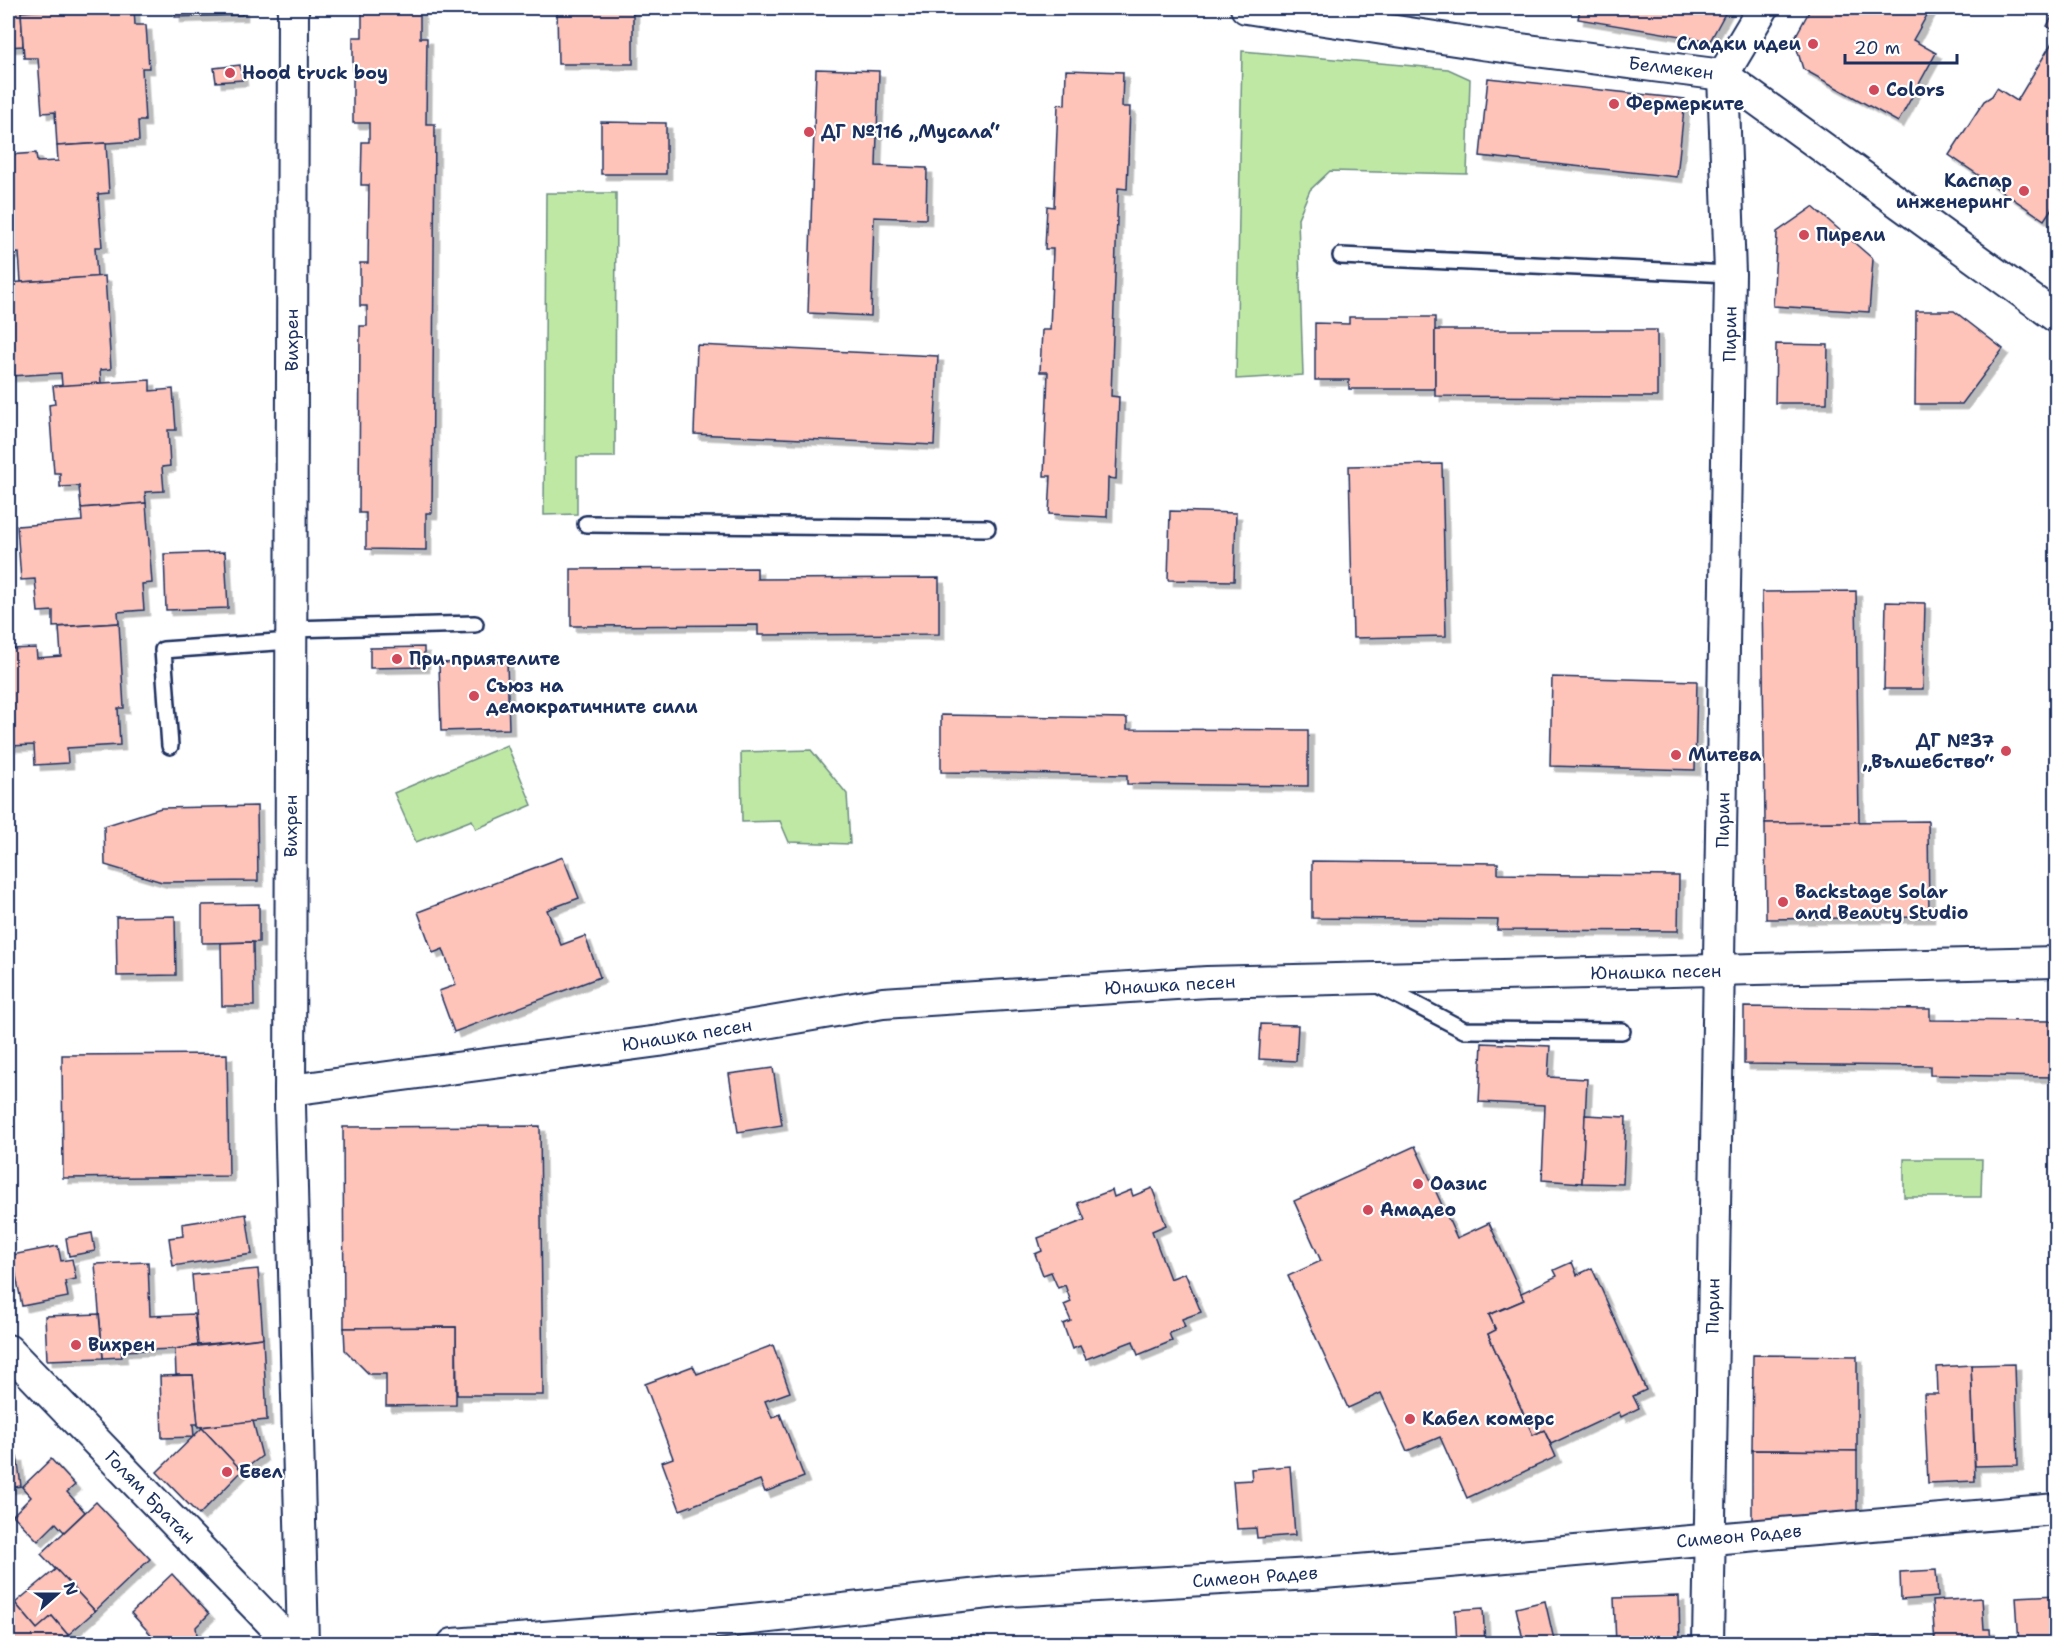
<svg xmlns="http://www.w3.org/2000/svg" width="2064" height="1651" viewBox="0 0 2064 1651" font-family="'Shantell Sans',sans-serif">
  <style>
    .green { fill: #bfe8a5; stroke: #6d8c82; stroke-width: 1.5 }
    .building { fill: #fec3b9; stroke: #1b2f5e; stroke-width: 1.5; filter: url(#shadow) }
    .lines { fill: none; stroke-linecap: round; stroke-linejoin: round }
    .service-casing { stroke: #1b2f5e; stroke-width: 20 }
    .minor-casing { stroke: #1b2f5e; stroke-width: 34 }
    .service { stroke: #fff; stroke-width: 15 }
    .minor { stroke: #fff; stroke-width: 30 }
    .poi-dot { fill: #d1495b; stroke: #fff; stroke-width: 2 }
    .labels { text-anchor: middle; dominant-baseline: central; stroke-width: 4.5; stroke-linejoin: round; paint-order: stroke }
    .poi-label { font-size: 18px; font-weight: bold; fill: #1b2f5e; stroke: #fff; text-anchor: start }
    .street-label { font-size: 18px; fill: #1b2f5e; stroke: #fff }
  </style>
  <defs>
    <filter id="shadow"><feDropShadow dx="5.5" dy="5.5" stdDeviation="0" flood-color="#0004"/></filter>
  </defs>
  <rect width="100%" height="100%" fill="#fff"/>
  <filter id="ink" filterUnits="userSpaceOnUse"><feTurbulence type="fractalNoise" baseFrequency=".0167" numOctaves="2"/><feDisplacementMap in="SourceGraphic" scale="12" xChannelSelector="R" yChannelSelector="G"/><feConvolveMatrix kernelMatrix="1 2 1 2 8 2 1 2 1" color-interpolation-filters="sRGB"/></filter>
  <g filter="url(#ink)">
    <g class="green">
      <polygon points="1242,51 1448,69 1470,79 1467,174 1330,171 1310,190 1298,218 1303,375 1236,379"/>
      <polygon points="546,193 616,193 615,457 577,457 577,514 544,515"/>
      <polygon points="507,745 532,805 476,829 472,820 416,842 394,793"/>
      <polygon points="811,750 847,794 850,844 789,842 780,821 742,822 741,752"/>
      <polygon points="1904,1159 1982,1159 1981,1197 1904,1197"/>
    </g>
    <g class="building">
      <polygon points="8,8 21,8 23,46 8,47"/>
      <polygon points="81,8 134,8 135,25 146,25 149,68 142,68 145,121 138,121 139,141 57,146 55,112 42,113 38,58 24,58 21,12"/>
      <polygon points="175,8 242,8 242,15 175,17"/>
      <polygon points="362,8 420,8 420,38 427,38 426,124 435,124 432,513 426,513 426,550 366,549 366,513 359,513 360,326 367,326 367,306 360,306 360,263 368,263 369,185 361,185 362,142 369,142 369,123 353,123 353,37 362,37"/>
      <polygon points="557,8 633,8 633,64 558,64"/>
      <polygon points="1580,8 1728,8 1710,41 1578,19"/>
      <polygon points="1811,8 1931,8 1913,40 1936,53 1898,122 1803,69 1794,39"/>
      <polygon points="2051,8 2056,8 2056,32 2047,26 2052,17 2046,13"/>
      <polygon points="2056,36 2056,202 2044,220 1949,155 1984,101 1992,96 1997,88 2017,101"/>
      <polygon points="240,65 242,80 216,82 214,68"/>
      <polygon points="816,69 879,71 876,166 927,168 926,219 874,217 871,316 808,313"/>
      <polygon points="1066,70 1123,72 1122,107 1130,107 1127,189 1118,188 1111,396 1119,397 1116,479 1108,478 1107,517 1049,514 1051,476 1044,476 1048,372 1040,372 1042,330 1050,330 1053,249 1045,249 1047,206 1054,207 1058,104 1065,105"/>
      <polygon points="1488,78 1685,99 1677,177 1480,156"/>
      <polygon points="601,122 666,123 666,174 601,174"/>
      <polygon points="106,143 109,193 98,194 102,247 95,247 97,277 21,282 19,253 8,254 8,155 36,153 37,162 58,161 57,146"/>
      <polygon points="1813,207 1873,259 1869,312 1773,306 1777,232"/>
      <polygon points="105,276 111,369 100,370 101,383 62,386 61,373 10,376 8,358 8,283"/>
      <polygon points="1916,311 1954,311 2003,349 1962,404 1915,404"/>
      <polygon points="1349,317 1435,317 1435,389 1349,389 1349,380 1315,380 1315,323 1349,324"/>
      <polygon points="1435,330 1657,330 1657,397 1435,396"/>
      <polygon points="1776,344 1828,345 1827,403 1775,403"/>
      <polygon points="697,345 938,356 934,445 694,434"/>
      <polygon points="150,380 150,391 173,389 176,430 168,430 170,466 162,467 164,491 145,492 146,503 81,508 79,486 60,487 60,473 54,473 49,405 55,404 53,386"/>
      <polygon points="1442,464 1446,636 1353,638 1349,466"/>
      <polygon points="146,503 152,583 142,584 144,610 118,612 119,623 53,627 53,611 38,612 35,579 21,580 17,526 82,521 81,508"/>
      <polygon points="1170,511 1236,513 1234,581 1168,580"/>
      <polygon points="225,552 228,608 166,610 164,554"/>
      <polygon points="757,568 757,579 939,578 939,634 758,635 758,625 571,626 571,569"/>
      <polygon points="1856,591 1859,822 1765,823 1762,592"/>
      <polygon points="1886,602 1925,603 1923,689 1884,689"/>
      <polygon points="119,623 124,708 118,708 120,745 67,748 68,763 35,765 34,745 8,746 8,649 36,648 37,658 61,656 59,627"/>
      <polygon points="424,647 424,667 370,668 370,648"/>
      <polygon points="507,661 509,729 441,731 439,663"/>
      <polygon points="1552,677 1697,681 1695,770 1550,766"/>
      <polygon points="941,715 1127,718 1127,729 1308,730 1308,786 1127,784 1127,775 941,772"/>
      <polygon points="257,806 258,881 162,882 105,865 104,826 161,808"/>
      <polygon points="1928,821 1929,917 1766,919 1765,823"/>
      <polygon points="563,857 579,898 547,910 561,945 585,936 600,977 454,1032 439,991 456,985 443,949 433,953 418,912"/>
      <polygon points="1312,861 1498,863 1498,874 1679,876 1678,931 1497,930 1498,920 1312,918"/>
      <polygon points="259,904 259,942 202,943 202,905"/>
      <polygon points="175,916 176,975 117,976 116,917"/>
      <polygon points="253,942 254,1006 222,1006 221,943"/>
      <polygon points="1744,1007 1930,1009 1930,1020 2056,1021 2056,1077 1930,1075 1930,1066 1744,1064"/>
      <polygon points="1261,1024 1298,1025 1296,1061 1259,1059"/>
      <polygon points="1482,1043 1550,1046 1548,1077 1587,1079 1582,1183 1542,1180 1545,1105 1479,1102"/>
      <polygon points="227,1054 229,1176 63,1178 62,1055"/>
      <polygon points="773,1068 782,1125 738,1132 729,1074"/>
      <polygon points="1585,1115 1626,1117 1623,1184 1582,1183"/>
      <polygon points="540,1126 543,1395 457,1395 456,1327 344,1328 343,1127"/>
      <polygon points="1415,1146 1457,1238 1489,1223 1521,1293 1524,1300 1489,1315 1496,1330 1488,1334 1533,1435 1544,1430 1556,1457 1467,1498 1440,1437 1407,1451 1381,1393 1348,1408 1288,1276 1321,1261 1294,1201"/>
      <polygon points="1152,1188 1166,1225 1152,1231 1170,1279 1185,1273 1201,1312 1182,1319 1185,1327 1169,1333 1172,1341 1138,1355 1133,1341 1086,1359 1080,1346 1072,1349 1063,1324 1071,1321 1064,1305 1071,1302 1065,1285 1058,1288 1051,1272 1043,1275 1035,1254 1042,1251 1038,1238 1085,1220 1078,1203 1112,1190 1114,1197 1131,1190 1133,1196"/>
      <polygon points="246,1214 252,1254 173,1266 169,1238 183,1236 182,1224"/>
      <polygon points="92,1233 95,1251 69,1256 66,1238"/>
      <polygon points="58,1246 61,1261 72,1259 76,1279 65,1281 68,1297 22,1306 12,1255"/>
      <polygon points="148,1262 150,1316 194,1314 198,1345 175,1349 121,1351 122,1357 103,1358 95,1264"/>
      <polygon points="1572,1262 1577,1275 1592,1268 1646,1390 1633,1396 1639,1408 1621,1417 1619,1412 1551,1444 1544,1430 1533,1435 1488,1334 1496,1330 1489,1315 1524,1300 1521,1293 1557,1276 1554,1270"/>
      <polygon points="258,1269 263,1338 198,1345 192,1275"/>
      <polygon points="99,1314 103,1358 47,1360 45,1316"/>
      <polygon points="456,1327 456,1405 386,1406 386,1374 369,1374 345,1350 344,1328"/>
      <polygon points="263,1338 267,1420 198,1427 193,1375 176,1375 175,1349"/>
      <polygon points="773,1345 790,1392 765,1401 772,1418 780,1414 804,1477 765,1492 760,1480 680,1510 662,1462 673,1458 645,1384 693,1366 697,1374"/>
      <polygon points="1753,1355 1857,1356 1857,1451 1752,1450"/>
      <polygon points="2015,1364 2018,1465 1975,1466 1971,1365"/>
      <polygon points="1971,1365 1975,1481 1928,1483 1924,1394 1938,1394 1937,1367"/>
      <polygon points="193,1375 198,1424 193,1424 194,1437 162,1438 160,1376"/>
      <polygon points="253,1421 262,1456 242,1471 201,1427"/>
      <polygon points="202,1428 242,1471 199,1515 157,1472"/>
      <polygon points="1752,1450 1857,1451 1857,1523 1752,1523"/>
      <polygon points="17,1456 21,1486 8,1488 8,1457"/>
      <polygon points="51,1459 75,1485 67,1492 85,1512 64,1532 56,1523 38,1541 13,1515 31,1497 22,1487"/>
      <polygon points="1290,1466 1295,1535 1257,1538 1256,1528 1237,1529 1233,1481 1252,1480 1251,1469"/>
      <polygon points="96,1502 150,1559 95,1611 41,1554"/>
      <polygon points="56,1569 95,1611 68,1635 52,1616 37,1629 15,1603"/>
      <polygon points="1936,1570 1938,1597 1901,1600 1900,1572"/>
      <polygon points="172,1574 209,1614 196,1627 198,1644 171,1644 167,1640 160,1644 131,1613"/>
      <polygon points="2056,1595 2056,1644 2019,1644 2016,1597"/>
      <polygon points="1679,1596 1680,1644 1616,1644 1614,1598"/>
      <polygon points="1982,1598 1984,1629 1990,1629 1991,1644 1935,1644 1932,1601"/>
      <polygon points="1545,1601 1555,1644 1524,1644 1516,1608"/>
      <polygon points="15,1603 37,1629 52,1616 68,1635 60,1644 8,1644 8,1606"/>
      <polygon points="1483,1608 1485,1644 1457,1644 1455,1610"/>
      <polygon points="1894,1635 1895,1644 1843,1644 1843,1642"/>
    </g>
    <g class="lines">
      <defs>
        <g id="service">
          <polyline points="1341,256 1730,274"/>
          <polyline points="586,524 987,528"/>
          <polyline points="291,629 475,624"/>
          <polyline points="170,746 163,650 291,641"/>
          <polyline points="1376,984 1464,1030 1622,1031"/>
        </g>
        <g id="minor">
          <polyline points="293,8 290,1105 303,1644"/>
          <polyline points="1246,8 1481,44 1723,75 2056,317"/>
          <polyline points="290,1090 659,1041 883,1003 1207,982 2056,962"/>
          <polyline points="8,1350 292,1644"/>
          <polyline points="453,1644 697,1625 1007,1591 1312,1574 2056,1509"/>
          <polyline points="1708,1644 1730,274 1723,75 1763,8"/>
        </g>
      </defs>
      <use href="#service" class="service-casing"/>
      <use href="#minor" class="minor-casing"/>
      <use href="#service" class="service"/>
      <use href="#minor" class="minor"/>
    </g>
  </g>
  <g class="poi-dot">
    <circle cx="1813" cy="44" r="6"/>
    <circle cx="230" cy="73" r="6"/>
    <circle cx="1874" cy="90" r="6"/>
    <circle cx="1614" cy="104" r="6"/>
    <circle cx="809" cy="132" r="6"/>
    <circle cx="2024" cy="191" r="6"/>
    <circle cx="1804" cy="235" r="6"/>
    <circle cx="397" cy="659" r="6"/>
    <circle cx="474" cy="696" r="6"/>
    <circle cx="2006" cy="751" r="6"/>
    <circle cx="1676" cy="755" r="6"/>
    <circle cx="1783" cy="902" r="6"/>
    <circle cx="1418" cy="1184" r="6"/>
    <circle cx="1368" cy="1210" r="6"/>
    <circle cx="76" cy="1345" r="6"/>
    <circle cx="1410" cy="1419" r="6"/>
    <circle cx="227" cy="1472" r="6"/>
  </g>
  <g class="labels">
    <g class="poi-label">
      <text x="1801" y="44" text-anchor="end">Сладки идеи</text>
      <text x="242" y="73">Hood truck boy</text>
      <text x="1886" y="90">Colors</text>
      <text x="1626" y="104">Фермерките</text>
      <text x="821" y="132">ДГ №116 „Мусала“</text>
      <text x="2012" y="181" text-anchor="end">Каспар<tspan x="2012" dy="21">инженеринг</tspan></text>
      <text x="1816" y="235">Пирели</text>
      <text x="409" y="659">При приятелите</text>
      <text x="486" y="686">Съюз на<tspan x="486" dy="21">демократичните сили</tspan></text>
      <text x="1994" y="741" text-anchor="end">ДГ №37<tspan x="1994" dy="21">„Вълшебство“</tspan></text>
      <text x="1688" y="755">Митева</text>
      <text x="1795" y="892">Backstage Solar<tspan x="1795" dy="21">and Beauty Studio</tspan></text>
      <text x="1430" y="1184">Оазис</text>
      <text x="1380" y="1210">Амадео</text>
      <text x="88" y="1345">Вихрен</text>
      <text x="1422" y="1419">Кабел комерс</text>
      <text x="239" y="1472">Евел</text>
    </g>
    <g class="street-label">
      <text transform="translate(1671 68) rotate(7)">Белмекен</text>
      <text transform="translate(1730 334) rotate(-89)">Пирин</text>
      <text transform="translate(292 340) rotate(-90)">Вихрен</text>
      <text transform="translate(1723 820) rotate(-89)">Пирин</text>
      <text transform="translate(291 826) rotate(-90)">Вихрен</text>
      <text transform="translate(1656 972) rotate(-1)">Юнашка песен</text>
      <text transform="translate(1170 985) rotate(-3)">Юнашка песен</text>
      <text transform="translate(687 1035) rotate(-9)">Юнашка песен</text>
      <text transform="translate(1713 1306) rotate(-89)">Пирин</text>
      <text transform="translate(150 1497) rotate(46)">Голям Братан</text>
      <text transform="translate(1739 1536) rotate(-5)">Симеон Радев</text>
      <text transform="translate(1255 1577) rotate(-4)">Симеон Радев</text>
    </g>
  </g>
  <rect width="2064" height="1651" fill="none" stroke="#fff" stroke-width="30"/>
  <rect x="15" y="15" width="2034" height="1621" fill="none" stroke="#1b2f5e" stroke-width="2" filter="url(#ink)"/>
  <g transform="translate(57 1594) rotate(69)" stroke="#ffffff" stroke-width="4.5" paint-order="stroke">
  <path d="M0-4.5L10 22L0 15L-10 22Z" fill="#1b2f5e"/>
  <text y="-9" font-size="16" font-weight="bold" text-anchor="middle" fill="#1b2f5e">N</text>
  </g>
  <path d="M1845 54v9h112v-9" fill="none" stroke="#1b2f5e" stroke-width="3"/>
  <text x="1854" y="54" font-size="18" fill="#1b2f5e" stroke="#ffffff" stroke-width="4.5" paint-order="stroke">20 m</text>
</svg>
